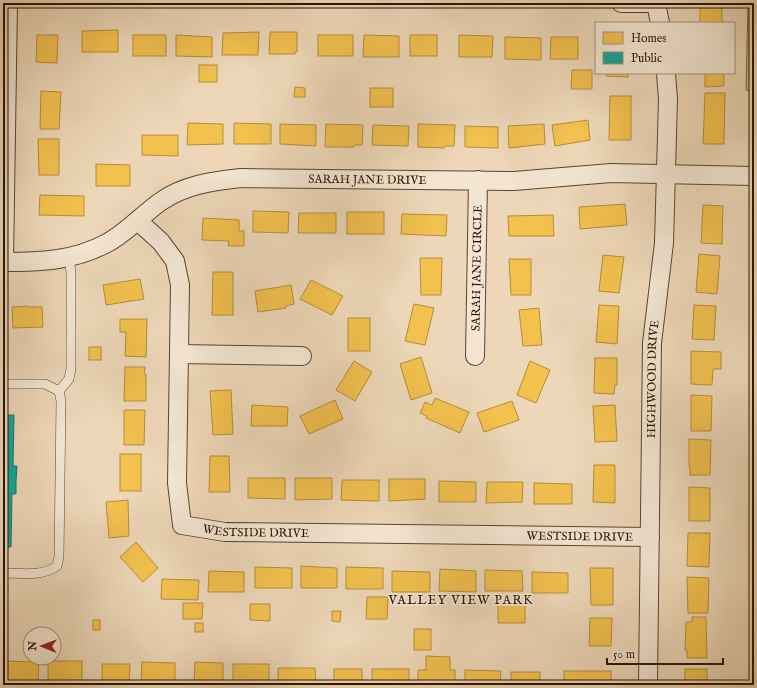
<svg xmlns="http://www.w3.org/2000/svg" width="757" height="688" viewBox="0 0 757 688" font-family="'IM FELL English',serif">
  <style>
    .grass { fill: url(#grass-tufts); stroke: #746847 }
    .homes { fill: #f2c14e; stroke: #b58d38 }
    .public { fill: #17a398; stroke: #1c786c }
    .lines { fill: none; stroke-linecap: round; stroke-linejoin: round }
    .lane-casing { stroke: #594432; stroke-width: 10 }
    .street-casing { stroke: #594432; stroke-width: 20 }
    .lane { stroke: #f3e5d1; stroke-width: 9 }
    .street { stroke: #f3e5d1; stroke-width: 18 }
    .labels { text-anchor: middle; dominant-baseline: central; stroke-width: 4; stroke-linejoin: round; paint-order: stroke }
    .street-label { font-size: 12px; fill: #281305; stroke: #f3e5d1 }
    .neighbourhood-label { font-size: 13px; letter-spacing: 1px; fill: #281305; stroke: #f3e5d1 }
  </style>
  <defs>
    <pattern id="grass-tufts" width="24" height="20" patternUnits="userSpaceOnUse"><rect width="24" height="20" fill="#c0bc89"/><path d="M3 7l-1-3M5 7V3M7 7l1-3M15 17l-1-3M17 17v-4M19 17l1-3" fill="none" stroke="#a5a175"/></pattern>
  </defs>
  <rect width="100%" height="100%" fill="#edd7b8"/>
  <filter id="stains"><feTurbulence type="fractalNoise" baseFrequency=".005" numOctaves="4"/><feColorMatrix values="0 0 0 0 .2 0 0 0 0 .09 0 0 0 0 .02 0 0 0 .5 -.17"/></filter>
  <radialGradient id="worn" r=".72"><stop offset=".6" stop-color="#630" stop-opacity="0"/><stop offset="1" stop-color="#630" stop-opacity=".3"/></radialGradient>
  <polygon class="grass" points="748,3 754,3 754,91 746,90"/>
  <g class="homes">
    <rect x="700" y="3" width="22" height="20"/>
    <polygon points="118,30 118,52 82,52 82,31"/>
    <polygon points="259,32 258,55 222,55 223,33"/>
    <polygon points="270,32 297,32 297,52 295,52 295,54 269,54"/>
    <polygon points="37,35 58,35 57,63 36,62"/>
    <rect x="133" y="35" width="33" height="21"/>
    <polygon points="176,35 212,37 212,57 176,56"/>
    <rect x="318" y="35" width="35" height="21"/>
    <polygon points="364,35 399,36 399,57 363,57"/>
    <rect x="410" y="35" width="27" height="21"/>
    <polygon points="459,35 493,36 492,57 459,57"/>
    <polygon points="505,37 541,38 541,60 505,59"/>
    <polygon points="551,37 578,37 578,59 550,59"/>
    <rect x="199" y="65" width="18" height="17"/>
    <polygon points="572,70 592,70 592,89 571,89"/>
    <polygon points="607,73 628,73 628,77 606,76"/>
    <polygon points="705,73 724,73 724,86 705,87"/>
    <polygon points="295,87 305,88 305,97 294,97"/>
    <rect x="370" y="88" width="23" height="19"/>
    <polygon points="41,91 61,92 59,129 40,129"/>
    <polygon points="705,93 725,93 724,144 703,144"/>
    <polygon points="610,96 631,96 631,140 609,140"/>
    <polygon points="588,120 590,140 555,146 552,125"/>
    <polygon points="188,123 223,124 223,144 187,145"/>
    <polygon points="234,123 271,124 271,144 234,144"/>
    <polygon points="280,124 316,125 316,146 280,144"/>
    <polygon points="326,124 363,125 362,145 354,145 354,147 325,147"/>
    <polygon points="418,124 455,125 454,146 446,146 444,148 418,147"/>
    <polygon points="544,124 545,144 509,148 508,126"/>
    <polygon points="373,125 409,126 408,146 372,145"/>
    <polygon points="465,126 498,127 498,148 465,147"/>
    <polygon points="142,135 178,135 178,156 142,155"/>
    <polygon points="38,139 59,139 59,175 39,175"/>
    <polygon points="96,164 130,165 130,186 96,186"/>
    <polygon points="40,195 84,196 84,216 39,215"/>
    <polygon points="625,204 627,225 580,229 579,207"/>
    <polygon points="703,205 723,206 722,244 701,243"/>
    <polygon points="753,207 754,208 754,230 750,230"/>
    <polygon points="253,211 289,212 288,233 253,232"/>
    <rect x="347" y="212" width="37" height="22"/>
    <polygon points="299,213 336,213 336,233 298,233"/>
    <polygon points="402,214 447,215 446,236 401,234"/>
    <polygon points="553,215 554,236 509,236 508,216"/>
    <polygon points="203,218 239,220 239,231 244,231 244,246 228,246 229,241 202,240"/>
    <polygon points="699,254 720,256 717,294 696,292"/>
    <polygon points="603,255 624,257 619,293 599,291"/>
    <polygon points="420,258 442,258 441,295 421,295"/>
    <polygon points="509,259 531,259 531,295 511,295"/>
    <polygon points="213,272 233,272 233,315 212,315"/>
    <polygon points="140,279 144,299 106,305 103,285"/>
    <polygon points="311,280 343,296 332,315 300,299"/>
    <polygon points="291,285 294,304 286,306 286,308 258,312 255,291"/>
    <polygon points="414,304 434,308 425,345 405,341"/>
    <polygon points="599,305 619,306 617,344 596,342"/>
    <polygon points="694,305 716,306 714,340 692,339"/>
    <polygon points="29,306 30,307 42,307 43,327 13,328 12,307"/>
    <polygon points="539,308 542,345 523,346 519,310"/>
    <rect x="348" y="318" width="22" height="33"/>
    <polygon points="120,319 147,319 146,357 125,356 126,332 120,332"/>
    <rect x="89" y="347" width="12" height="13"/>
    <polygon points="691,351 721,352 721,369 713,369 712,385 691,384"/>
    <polygon points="421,357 432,393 411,400 400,364"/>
    <polygon points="595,358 617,358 617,385 615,385 614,394 594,393"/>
    <polygon points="354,361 372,372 355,401 336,390"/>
    <polygon points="530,361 550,370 536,403 517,395"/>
    <polygon points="125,367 145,367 144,374 146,374 146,401 124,401"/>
    <polygon points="231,390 233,434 213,435 210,391"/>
    <polygon points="691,395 712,396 711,431 691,431"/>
    <polygon points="435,398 469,412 460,433 426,418 427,416 420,413 425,402 432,405"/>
    <polygon points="335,400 343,419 309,434 300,416"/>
    <polygon points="512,401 519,420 484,432 477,413"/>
    <polygon points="252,405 288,407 287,426 251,426"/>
    <polygon points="615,405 617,441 595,442 593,406"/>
    <polygon points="124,410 145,410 144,445 124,445"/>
    <polygon points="689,439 711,440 710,475 690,475 690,467 689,467"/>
    <rect x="120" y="454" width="21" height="37"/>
    <polygon points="210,456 229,456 230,492 209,492"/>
    <polygon points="594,465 615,465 615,503 593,502"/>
    <polygon points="248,478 285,478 285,499 248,498"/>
    <polygon points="295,478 332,478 332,499 295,500"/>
    <polygon points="389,479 425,479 425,499 389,501"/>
    <polygon points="342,480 379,480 379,501 341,500"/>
    <polygon points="439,481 476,482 476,502 439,502"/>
    <polygon points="487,482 523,482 522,502 486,503"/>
    <polygon points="534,483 572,484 572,504 534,504"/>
    <polygon points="689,487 710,488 710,521 689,521"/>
    <polygon points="128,500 129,536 109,538 106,502"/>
    <polygon points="688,533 710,533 709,567 687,566"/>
    <polygon points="136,542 158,568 143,582 120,557"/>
    <polygon points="301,566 337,568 337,588 301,588"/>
    <polygon points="255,567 292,568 292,588 255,588"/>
    <polygon points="346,567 383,568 383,589 346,589"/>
    <polygon points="590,568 613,568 613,605 591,605"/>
    <polygon points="440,569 476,571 476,592 439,591"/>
    <polygon points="485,570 522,571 523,591 485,591"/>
    <polygon points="209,571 244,572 244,592 208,592"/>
    <polygon points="392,571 430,572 430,592 392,592"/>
    <polygon points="532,572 568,573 568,593 532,593"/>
    <polygon points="687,577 709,578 708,613 688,613"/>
    <polygon points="162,579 199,580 198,600 161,599"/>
    <polygon points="367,597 388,597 387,619 366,619"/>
    <polygon points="183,603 203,603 202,619 183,619"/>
    <polygon points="498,603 525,604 525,623 498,623"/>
    <polygon points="250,604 270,604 270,621 250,620"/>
    <polygon points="332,611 341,611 340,622 332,621"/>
    <polygon points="692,617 706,617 707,658 687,658 687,650 685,650 686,622 692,622"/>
    <polygon points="590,618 612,618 611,646 589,646"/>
    <rect x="93" y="620" width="7" height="10"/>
    <rect x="195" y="623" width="8" height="9"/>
    <rect x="414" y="629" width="17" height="21"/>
    <polygon points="426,656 450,657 450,670 455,670 455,685 418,685 418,670 426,670"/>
    <polygon points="3,661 39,662 38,683 3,683"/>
    <rect x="48" y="661" width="34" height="21"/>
    <polygon points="142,662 175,663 175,684 141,683"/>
    <polygon points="195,662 223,663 223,683 194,683"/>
    <polygon points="102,664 130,664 129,682 102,683"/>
    <rect x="233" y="664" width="36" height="21"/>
    <polygon points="278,668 315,668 316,685 278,685"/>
    <rect x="334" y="669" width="28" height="16"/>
    <rect x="372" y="669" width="37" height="16"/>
    <rect x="685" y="669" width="22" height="16"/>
    <polygon points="465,670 501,671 500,685 465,685"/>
    <rect x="564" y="671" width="47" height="14"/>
    <rect x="511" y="672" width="29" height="13"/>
  </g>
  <polygon class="public" points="3,415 14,415 13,466 17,466 16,481 16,494 12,494 11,547 3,547"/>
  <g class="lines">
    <defs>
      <g id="lane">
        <path d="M3,384H45L59,391L61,401L59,557L57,566C41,577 21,573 3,573"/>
        <polyline points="59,391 69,379 71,369 71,273 69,258"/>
      </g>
      <g id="street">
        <polyline points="621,3 656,3"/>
        <polyline points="656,3 660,23"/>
        <path id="s1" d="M138,221L161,242L175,261L180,285L177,483L182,525L225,532L650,537"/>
        <path id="s2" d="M3,262C40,262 74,261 107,243C126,233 142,215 160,202C184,185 212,181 241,178L514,181L611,173L754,176"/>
        <polyline points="4,262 8,3"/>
        <polyline points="179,354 302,356"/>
        <path id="s3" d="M475,356L478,180"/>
        <path id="s4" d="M648,685L652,343L664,243L668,99L666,73"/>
      </g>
    </defs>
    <use href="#lane" class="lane-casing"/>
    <use href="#street" class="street-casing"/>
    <use href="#lane" class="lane"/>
    <use href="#street" class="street"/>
  </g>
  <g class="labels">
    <g class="street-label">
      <text stroke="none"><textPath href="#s2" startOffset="386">SARAH JANE DRIVE</textPath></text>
      <text stroke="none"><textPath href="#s3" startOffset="88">SARAH JANE CIRCLE</textPath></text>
      <text stroke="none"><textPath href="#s4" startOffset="306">HIGHWOOD DRIVE</textPath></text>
      <text stroke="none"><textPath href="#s1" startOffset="394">WESTSIDE DRIVE</textPath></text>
      <text stroke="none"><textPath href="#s1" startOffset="718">WESTSIDE DRIVE</textPath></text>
    </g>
    <g class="neighbourhood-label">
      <text x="461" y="600">VALLEY VIEW PARK</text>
    </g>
  </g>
  <rect width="757" height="688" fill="none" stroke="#edd7b8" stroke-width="16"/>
  <rect x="4" y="4" width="749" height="680" fill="none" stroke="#281305" stroke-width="2"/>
  <rect x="8" y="8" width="741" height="672" fill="none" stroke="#281305"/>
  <rect x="595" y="22" width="140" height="52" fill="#f3e5d1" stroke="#a2917f"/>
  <rect x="603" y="32" width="20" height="12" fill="#f2c14e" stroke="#a2917f"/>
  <text x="631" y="42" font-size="12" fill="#281305">Homes</text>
  <rect x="603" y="52" width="20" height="12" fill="#17a398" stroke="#a2917f"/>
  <text x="631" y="62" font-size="12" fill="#281305">Public</text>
  <g transform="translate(42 646) rotate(271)"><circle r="19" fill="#f3e5d1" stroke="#a2917f"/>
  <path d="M0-3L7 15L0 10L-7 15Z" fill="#8f2418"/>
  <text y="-6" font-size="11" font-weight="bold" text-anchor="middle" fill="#281305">N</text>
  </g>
  <path d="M607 658v6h116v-6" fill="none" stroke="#281305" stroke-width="2"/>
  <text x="613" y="658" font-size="12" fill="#281305" stroke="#f3e5d1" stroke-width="3" paint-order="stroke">50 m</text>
  <rect width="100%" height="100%" filter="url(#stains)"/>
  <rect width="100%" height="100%" fill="url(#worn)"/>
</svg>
